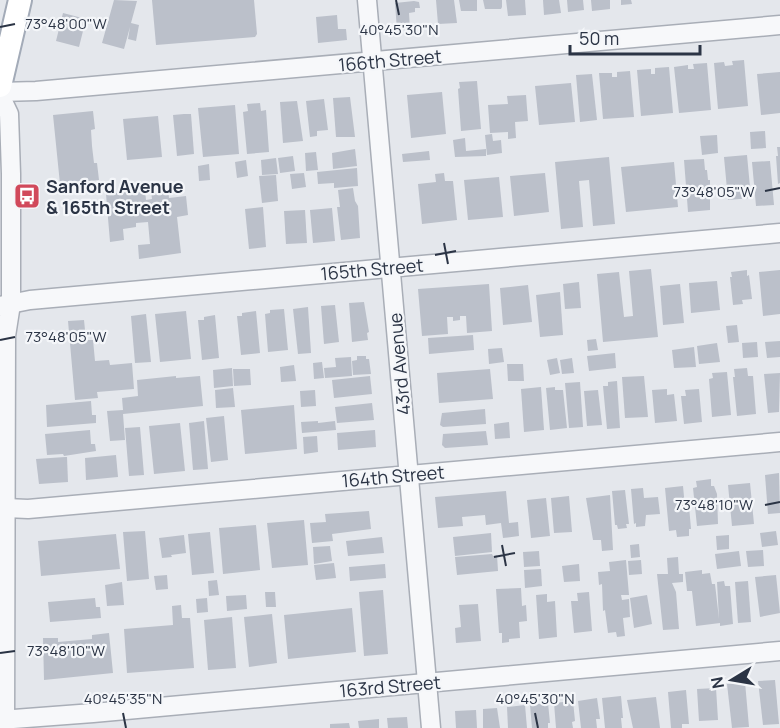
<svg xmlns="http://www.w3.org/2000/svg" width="780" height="728" viewBox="0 0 780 728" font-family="Manrope,sans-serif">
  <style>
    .building { fill: #bbc0ca }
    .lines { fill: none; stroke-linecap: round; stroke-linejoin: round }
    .minor-casing { stroke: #a9aeb7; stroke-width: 21 }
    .major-casing { stroke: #a3abb8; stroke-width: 26 }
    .minor { stroke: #f7f8fa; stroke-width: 18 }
    .major { stroke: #fff; stroke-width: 22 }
    .ticks { fill: none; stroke: #2b3445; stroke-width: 2 }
    .labels { text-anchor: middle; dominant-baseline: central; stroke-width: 4.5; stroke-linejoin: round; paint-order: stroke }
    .street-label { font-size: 18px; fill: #2b3445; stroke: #f4f6f9 }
    .poi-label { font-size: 18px; font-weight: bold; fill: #2b3445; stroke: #f4f6f9; text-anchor: start }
    .ticks-label { font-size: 15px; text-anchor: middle; fill: #2b3445; stroke: #f4f6f9; stroke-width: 4.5; stroke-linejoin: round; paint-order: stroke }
  </style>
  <rect width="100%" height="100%" fill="#e4e7ec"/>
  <g class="building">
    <polygon points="114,0 137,1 131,23 139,25 136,41 128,39 130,27 124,49 102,43"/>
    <polygon points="152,0 254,0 257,34 255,37 156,45"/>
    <polygon points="436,0 454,0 457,23 438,24"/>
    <polygon points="459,0 477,0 477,11 461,11"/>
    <polygon points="483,0 502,0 502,7 501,9 485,9"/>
    <polygon points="506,0 525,0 526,15 508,16"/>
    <polygon points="543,0 559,0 561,13 544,15"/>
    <polygon points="567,0 583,0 584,10 568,12"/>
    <polygon points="591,0 610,0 610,9 592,11"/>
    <polygon points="621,0 631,0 632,4 621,5"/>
    <polygon points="414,1 419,2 420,8 415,8 415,12 409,13 410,29 397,30 395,3"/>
    <polygon points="63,13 86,19 79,47 56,41"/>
    <polygon points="337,15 338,29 346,29 347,40 318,43 316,17"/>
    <polygon points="744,60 748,106 718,109 714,63 724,62 725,66 733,65 732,61"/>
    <polygon points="707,63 711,110 679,113 674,67 688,65 688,69 694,69 693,64"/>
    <polygon points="669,67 673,113 641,116 637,70 651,69 651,74 655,74 655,68"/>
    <polygon points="630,71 634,117 603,119 599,73 612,73 612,77 617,77 617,72"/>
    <polygon points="780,72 780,113 761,115 757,74"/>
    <polygon points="592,74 597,120 580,122 576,75"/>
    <polygon points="477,81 481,129 461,131 458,89 460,88 459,82"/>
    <polygon points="571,83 575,122 539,125 535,86"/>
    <polygon points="442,92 446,134 411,138 407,95"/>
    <polygon points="526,95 528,121 515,122 516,138 508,139 508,132 490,133 488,105 508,104 507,96"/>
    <polygon points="350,97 355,137 336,137 333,98"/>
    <polygon points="324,99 328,130 317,131 317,136 310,137 306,101"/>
    <polygon points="297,101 303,141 283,143 280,102"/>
    <polygon points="260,103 261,111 266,110 269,152 247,154 243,112 248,111 247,104"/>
    <polygon points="235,105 239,154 203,157 198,108"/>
    <polygon points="93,111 95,129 91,130 92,146 94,163 97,163 99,180 60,184 53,115"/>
    <polygon points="184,114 191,114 194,154 177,156 173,115"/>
    <polygon points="158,116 162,157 127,160 123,119"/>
    <polygon points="765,131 766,148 751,149 750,132"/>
    <polygon points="492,134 493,141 501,140 502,153 487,155 485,135"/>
    <polygon points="717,135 718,153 702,155 700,136"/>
    <polygon points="465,138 466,151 486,149 486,156 455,157 453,140"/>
    <polygon points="777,147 780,147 780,183 778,184 776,156 778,156"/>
    <polygon points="355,149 357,166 333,169 332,153"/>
    <polygon points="429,151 430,160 403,162 402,154"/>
    <polygon points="316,152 318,170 306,171 305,153"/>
    <polygon points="747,155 751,198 728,200 724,157"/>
    <polygon points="293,156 295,171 280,173 278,158"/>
    <polygon points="609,157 615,224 593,226 589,180 579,181 583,227 561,229 555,162"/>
    <polygon points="276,158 278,174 262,175 261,160"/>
    <polygon points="704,159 705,170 707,170 708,180 710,180 710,210 688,212 684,160"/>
    <polygon points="246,160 248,176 237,178 235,162"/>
    <polygon points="770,161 774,205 756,206 752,162"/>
    <polygon points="674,162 678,207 626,212 621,167"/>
    <polygon points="209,164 210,180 199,181 198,166"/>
    <polygon points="357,168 358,186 334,188 334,183 318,184 317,172"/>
    <polygon points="304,173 306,187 292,189 290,174"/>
    <polygon points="444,173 445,181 453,181 457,220 422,224 418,184 436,182 435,174"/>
    <polygon points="545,173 549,212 514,216 510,176"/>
    <polygon points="276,175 278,201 262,203 259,176"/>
    <polygon points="499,177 503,217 468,220 464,180"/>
    <polygon points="353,188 355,201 358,206 360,238 341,240 337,207 340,207 338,190"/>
    <polygon points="145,190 146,200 152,199 151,191 168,190 169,198 186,196 188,215 177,217 181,253 139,259 138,245 150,244 148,222 136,223 136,227 123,229 124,240 110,242 106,194"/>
    <polygon points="263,207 266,247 249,249 245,209"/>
    <polygon points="332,208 335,241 313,243 310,210"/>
    <polygon points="305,210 307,243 286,244 284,211"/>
    <polygon points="651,269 658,337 603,342 597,274 619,272 624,317 633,316 629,271"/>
    <polygon points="747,270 747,276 749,275 752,299 742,300 743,304 733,305 730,277 732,277 731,272"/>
    <polygon points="780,270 780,314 763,316 759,272"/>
    <polygon points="717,281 720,310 691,313 689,283"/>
    <polygon points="579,282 581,308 565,309 563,284"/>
    <polygon points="489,284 492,331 467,333 466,316 460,316 460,320 453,321 453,317 447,317 448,334 422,336 418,289"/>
    <polygon points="680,284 684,323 663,325 660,286"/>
    <polygon points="528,285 532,322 503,325 500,288"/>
    <polygon points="560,292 563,335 540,337 536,295"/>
    <polygon points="364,302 369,332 367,333 368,340 352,342 349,303"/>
    <polygon points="335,305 339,342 324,344 321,306"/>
    <polygon points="308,307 311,353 298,354 293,309"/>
    <polygon points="284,309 288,350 268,352 265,314 270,313 270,310"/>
    <polygon points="186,311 191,359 160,362 155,314"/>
    <polygon points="256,311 260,353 241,355 237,316 242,316 242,313"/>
    <polygon points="146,314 151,362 135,363 131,316"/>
    <polygon points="215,315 219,358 202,360 198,320 204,320 204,317"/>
    <polygon points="84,320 86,340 93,340 95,361 109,360 110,365 132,363 134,389 97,392 98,398 75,400 68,321"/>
    <polygon points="737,325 739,342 728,343 726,326"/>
    <polygon points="473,335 474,350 429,354 428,338"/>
    <polygon points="596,339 598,350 588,351 587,340"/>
    <polygon points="780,341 780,357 767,358 765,342"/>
    <polygon points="757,342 758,357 743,358 742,343"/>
    <polygon points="717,343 720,362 699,364 697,346"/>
    <polygon points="694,347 696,367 674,368 672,350"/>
    <polygon points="502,348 504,362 489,364 488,349"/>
    <polygon points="615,353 616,368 589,371 587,356"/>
    <polygon points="357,356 366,356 366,359 369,359 371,374 353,375 352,361 357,360"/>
    <polygon points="351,357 352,376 325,378 324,368 336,367 335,358"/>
    <polygon points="557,358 560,373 550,375 547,360"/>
    <polygon points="572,358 574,373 562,374 560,360"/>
    <polygon points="322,362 324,378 314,379 313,363"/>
    <polygon points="507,364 523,364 524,381 508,381"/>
    <polygon points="294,365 296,381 281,382 280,367"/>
    <polygon points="232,368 233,386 214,388 213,370"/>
    <polygon points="747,368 748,376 753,376 756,414 737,416 733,377 735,377 734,369"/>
    <polygon points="233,369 250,369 251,385 234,386"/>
    <polygon points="490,369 493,399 439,403 437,373"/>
    <polygon points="727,372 731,415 712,417 709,379 713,378 712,373"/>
    <polygon points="780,373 779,412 768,413 764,374"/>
    <polygon points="176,376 176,378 200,376 203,406 123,414 125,440 110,441 107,411 123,410 122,398 138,396 137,380"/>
    <polygon points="370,376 372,394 334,398 332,380"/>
    <polygon points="644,376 648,417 625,418 622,377"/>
    <polygon points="617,381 620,428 607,429 603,386 608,386 608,382"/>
    <polygon points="580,382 583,427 569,428 565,383"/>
    <polygon points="541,387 544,430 524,432 521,389"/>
    <polygon points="555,387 555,390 563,390 567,428 550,430 546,388"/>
    <polygon points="233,388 235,407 216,408 215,390"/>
    <polygon points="667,389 667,395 674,394 677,421 655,423 652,390"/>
    <polygon points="699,389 702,422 684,424 681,396 686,396 685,390"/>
    <polygon points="315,390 316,406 301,407 300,391"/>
    <polygon points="598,390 602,425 587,426 584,391"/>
    <polygon points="91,401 92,415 96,415 96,423 47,427 46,405"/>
    <polygon points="372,403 374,420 337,423 335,407"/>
    <polygon points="294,405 297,449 245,454 241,410"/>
    <polygon points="485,409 486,424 443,427 440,425 442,413"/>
    <polygon points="224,416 228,460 211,462 206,418"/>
    <polygon points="204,421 208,469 193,470 189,423"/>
    <polygon points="318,421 318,423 335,421 336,430 302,433 301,422"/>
    <polygon points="509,422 510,438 495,439 494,424"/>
    <polygon points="180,423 185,471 154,474 149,426"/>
    <polygon points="140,427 144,475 129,476 125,428"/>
    <polygon points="90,430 91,444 95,444 96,451 64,456 63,454 47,455 45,434"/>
    <polygon points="375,430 376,447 338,450 337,433"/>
    <polygon points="486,431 488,445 445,448 442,445 443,434"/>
    <polygon points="317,436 318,452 304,454 303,437"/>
    <polygon points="116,455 118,477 86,480 85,458"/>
    <polygon points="65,457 67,457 68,482 39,484 36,459"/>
    <polygon points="779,473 780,513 768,514 765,475"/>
    <polygon points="711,479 711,486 714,486 717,494 718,524 697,526 693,488 697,487 696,481"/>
    <polygon points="750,483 754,524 732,526 728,485"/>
    <polygon points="683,486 685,507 689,506 691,529 689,529 689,536 677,537 676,530 669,531 665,488"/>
    <polygon points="643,488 644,498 658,497 660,514 646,515 645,526 636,527 636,523 634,524 631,489"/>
    <polygon points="625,490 629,524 626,524 627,528 618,529 617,525 615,525 612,491"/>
    <polygon points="506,491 509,523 518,522 519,536 503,538 501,523 486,525 485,515 462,517 463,526 438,528 435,497"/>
    <polygon points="610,495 613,550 602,551 601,540 593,540 586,498"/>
    <polygon points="569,496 572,532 554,533 551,498"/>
    <polygon points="546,498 550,536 531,538 527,500"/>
    <polygon points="369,511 371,529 332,534 333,541 312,543 310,523 326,522 325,514"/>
    <polygon points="304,520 308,565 272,568 267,523"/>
    <polygon points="256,525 260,570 223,574 219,528"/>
    <polygon points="145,531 149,579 127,581 123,532"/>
    <polygon points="776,531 778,545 762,547 760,533"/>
    <polygon points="210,532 214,573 192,575 188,534"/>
    <polygon points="491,533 492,552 455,556 453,537"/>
    <polygon points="116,534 120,569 41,576 38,541"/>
    <polygon points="184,535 186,553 171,555 172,557 162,558 159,538"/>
    <polygon points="729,535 729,549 717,550 716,536"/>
    <polygon points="382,537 384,553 348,556 346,541"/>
    <polygon points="639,544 640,557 631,558 630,545"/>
    <polygon points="330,546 332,561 314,564 313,547"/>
    <polygon points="763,550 764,566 748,567 746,551"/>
    <polygon points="539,551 540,566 524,567 523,552"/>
    <polygon points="739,551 741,566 717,569 715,554"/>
    <polygon points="492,554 493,556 497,555 498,571 457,575 455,557"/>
    <polygon points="678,557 679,574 683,574 683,582 672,583 676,592 679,629 663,630 657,574 668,574 667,558"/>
    <polygon points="626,560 629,595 621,595 622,600 629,599 630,617 623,618 625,636 617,637 616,632 608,633 605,610 603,611 602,584 599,585 598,572 610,571 609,562"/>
    <polygon points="641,560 642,574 629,575 628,561"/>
    <polygon points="334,563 336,578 316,580 314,565"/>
    <polygon points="385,564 386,578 350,581 349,567"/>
    <polygon points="579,564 580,581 564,582 562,566"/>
    <polygon points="541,569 542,586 525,588 524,570"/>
    <polygon points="702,570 702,574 710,573 712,584 715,584 719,619 717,582 724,581 725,586 730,586 733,624 720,626 720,623 696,626 692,591 687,591 685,572"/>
    <polygon points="167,575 168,589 156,590 154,576"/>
    <polygon points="776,575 780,613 760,617 755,577"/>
    <polygon points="217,580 219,595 209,596 208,581"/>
    <polygon points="748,581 751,622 738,623 735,582"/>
    <polygon points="122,582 124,605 107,606 105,585"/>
    <polygon points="521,588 522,606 526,605 527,621 519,622 520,638 509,639 509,642 502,643 502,633 499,633 496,589"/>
    <polygon points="383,590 388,654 364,656 359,592"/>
    <polygon points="265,592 275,592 276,607 266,607"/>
    <polygon points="589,592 592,631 574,633 571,601 578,601 577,593"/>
    <polygon points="547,594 547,602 555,601 557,637 539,639 536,595"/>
    <polygon points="246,595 247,609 227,611 226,596"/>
    <polygon points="647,595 652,624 634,628 630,598"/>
    <polygon points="95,598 96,607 100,607 101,618 50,622 48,602"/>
    <polygon points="207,598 208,612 197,613 196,599"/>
    <polygon points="478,604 481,641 456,643 455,628 461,627 459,605"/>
    <polygon points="181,605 182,618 190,618 194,668 127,673 124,629 173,625 172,606"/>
    <polygon points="352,608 356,652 288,659 284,615"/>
    <polygon points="272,614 277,663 249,667 244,617"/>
    <polygon points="232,617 236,668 208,670 204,620"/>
    <polygon points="109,633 113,673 44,680 43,638 58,638 58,642 92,639 92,635"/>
    <polygon points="775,680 779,724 763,725 758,681"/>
    <polygon points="745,682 749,727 732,728 727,684"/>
    <polygon points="716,688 718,720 699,721 697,689"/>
    <polygon points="686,690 689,724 682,724 682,728 671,728 668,692"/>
    <polygon points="621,696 623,718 621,718 622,728 605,728 602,698"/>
    <polygon points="656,697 660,728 633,728 627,700"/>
    <polygon points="597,698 600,719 596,719 597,728 581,728 578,701"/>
    <polygon points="573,701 575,721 572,722 573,728 556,728 554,703"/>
    <polygon points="548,703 550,723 548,723 548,728 532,728 530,705"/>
    <polygon points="525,705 527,728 508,728 507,707"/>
    <polygon points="497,708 500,728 483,728 483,709"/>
    <polygon points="476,710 477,728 456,728 455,711"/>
    <polygon points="407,717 408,728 388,728 387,718"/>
    <polygon points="379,719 379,728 359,728 358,721"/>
    <polygon points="349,723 350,728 330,728 330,724"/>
  </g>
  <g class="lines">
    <defs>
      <g id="minor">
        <polyline points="367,0 431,728"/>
        <polyline points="0,92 36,91 780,25"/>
        <polyline points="0,95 9,114 11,174 11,304 6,336 5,728"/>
        <polyline points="0,306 30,300 780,233"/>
        <polyline points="6,508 28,509 780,442"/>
        <polyline points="0,720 93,713 780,651"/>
      </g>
      <polyline id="major" points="0,86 20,0"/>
    </defs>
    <use href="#minor" class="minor-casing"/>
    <use href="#major" class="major-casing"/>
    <use href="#minor" class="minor"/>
    <use href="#major" class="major"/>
  </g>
  <path class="ticks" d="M396,0L399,15M0,27L15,24M765,191L780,188M444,243L448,264M435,255L456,251M0,340L15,337M765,505L780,502M502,545L506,566M494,557L515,553M0,653L15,651M123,713L126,728M535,713L538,728"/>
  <defs>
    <symbol id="bus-square" viewBox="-11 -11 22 22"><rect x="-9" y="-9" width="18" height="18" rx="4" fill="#d1495b" stroke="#f4f6f9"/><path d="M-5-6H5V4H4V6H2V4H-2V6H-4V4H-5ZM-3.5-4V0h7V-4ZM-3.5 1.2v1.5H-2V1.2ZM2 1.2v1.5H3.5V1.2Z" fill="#fff"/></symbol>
  </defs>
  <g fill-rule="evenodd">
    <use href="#bus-square" x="12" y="181" width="30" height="30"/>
  </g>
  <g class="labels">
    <g class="street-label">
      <text transform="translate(390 60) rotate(-5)">166th Street</text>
      <text transform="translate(372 269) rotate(-5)">165th Street</text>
      <text transform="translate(399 364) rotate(-95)">43rd Avenue</text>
      <text transform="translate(393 476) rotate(-5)">164th Street</text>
      <text transform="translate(390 686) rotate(-5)">163rd Street</text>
    </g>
    <g class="poi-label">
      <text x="46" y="186">Sanford Avenue<tspan x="46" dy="21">&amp; 165th Street</tspan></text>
    </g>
  </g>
  <g class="ticks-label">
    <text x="66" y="29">73°48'00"W</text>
    <text x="399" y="35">40°45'30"N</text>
    <text x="714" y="197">73°48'05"W</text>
    <text x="66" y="342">73°48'05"W</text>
    <text x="714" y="510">73°48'10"W</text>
    <text x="66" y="656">73°48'10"W</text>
    <text x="123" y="704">40°45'35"N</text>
    <text x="535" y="704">40°45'30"N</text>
  </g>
  <g transform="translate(732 680) rotate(259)" stroke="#f4f6f9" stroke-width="4.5" paint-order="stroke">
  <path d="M0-4.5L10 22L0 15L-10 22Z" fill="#2b3445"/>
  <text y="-9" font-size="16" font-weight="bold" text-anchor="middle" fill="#2b3445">N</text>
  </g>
  <path d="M570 45v9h130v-9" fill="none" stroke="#2b3445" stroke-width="3"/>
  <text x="579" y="45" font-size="18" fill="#2b3445" stroke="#f4f6f9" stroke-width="4.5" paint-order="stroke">50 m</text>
</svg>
